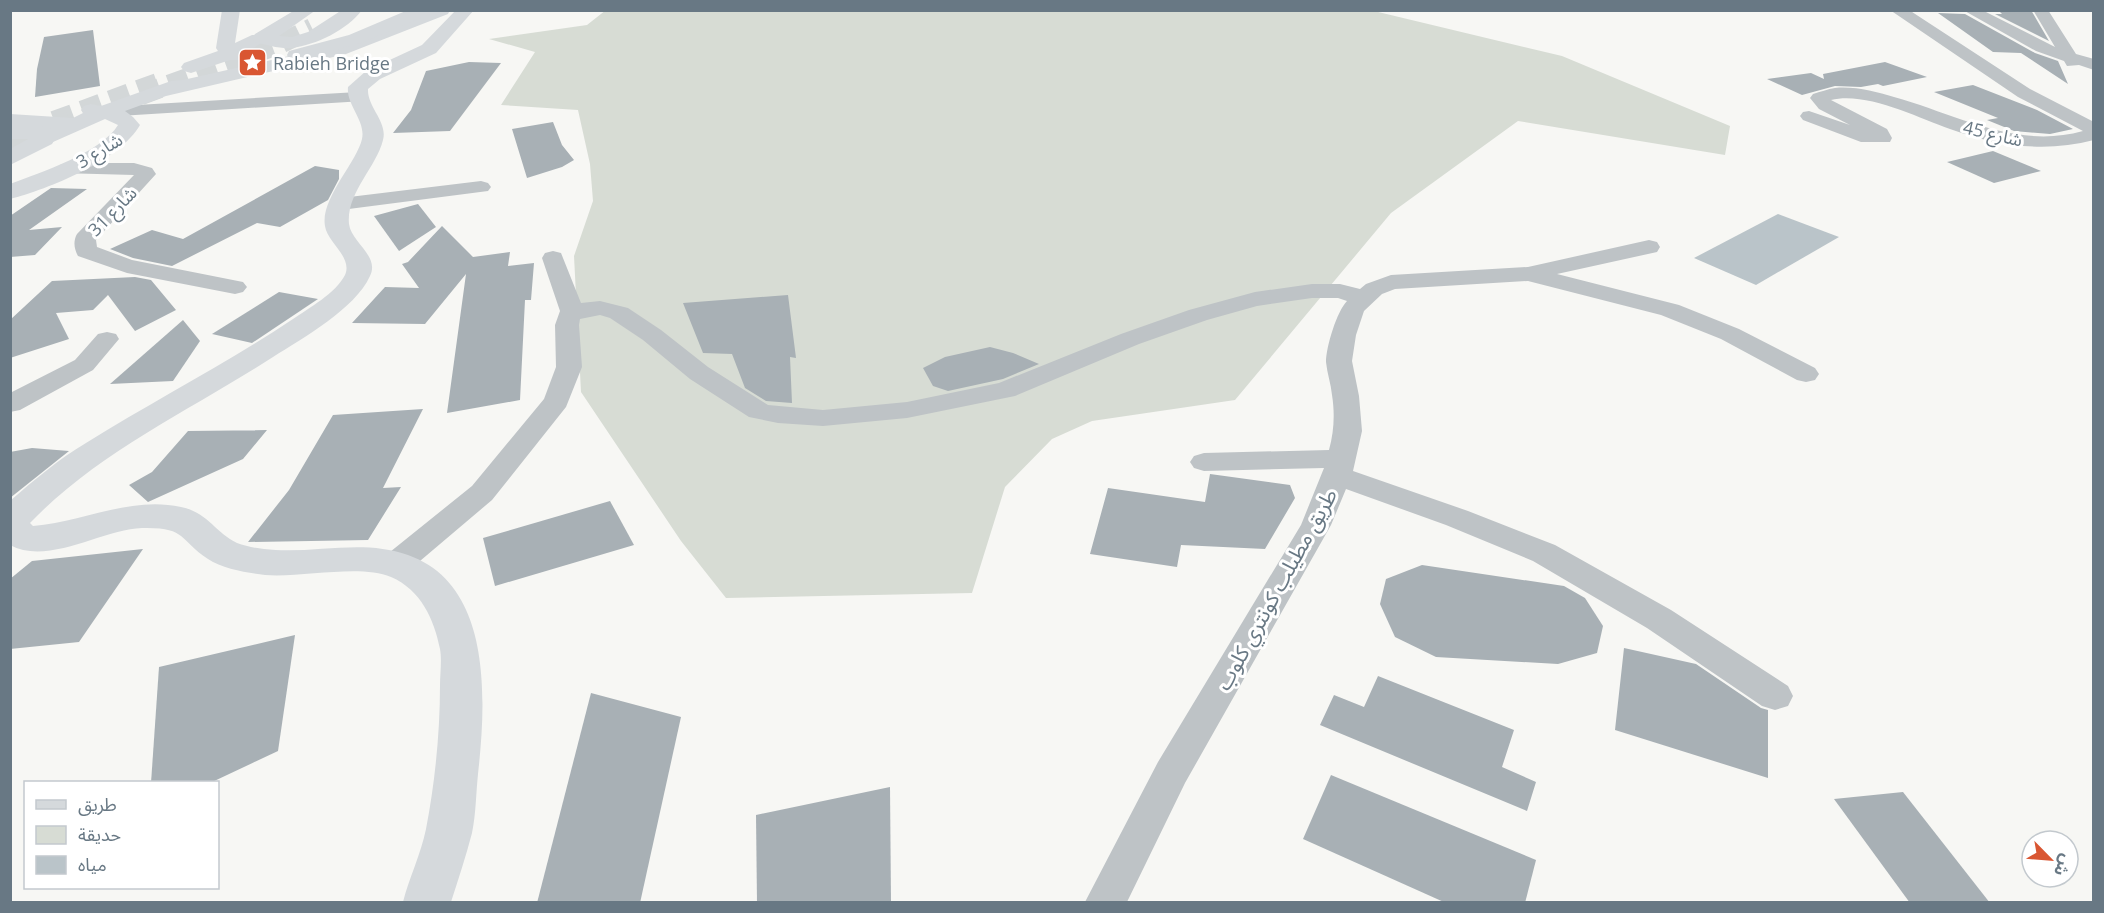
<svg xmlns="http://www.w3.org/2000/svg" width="2104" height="913" viewBox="0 0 2104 913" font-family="'Open Sans','Noto Sans Arabic',sans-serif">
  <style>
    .green { fill: #d7dcd4 }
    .water { fill: #bac4c9 }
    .building { fill: #a8b0b5 }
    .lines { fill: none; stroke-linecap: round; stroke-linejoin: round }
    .highway-tunnel { stroke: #d3d7d8; stroke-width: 20; stroke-dasharray: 20 10; stroke-linecap: butt }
    .street { fill: #bec3c6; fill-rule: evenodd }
    .secondary { fill: #d5d9dc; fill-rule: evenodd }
    .highway { fill: #d5d9dc; fill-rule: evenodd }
    .labels { text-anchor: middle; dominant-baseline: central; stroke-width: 6; stroke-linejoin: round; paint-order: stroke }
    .far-poi-label { font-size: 18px; fill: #687884; stroke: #fff; text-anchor: start }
    .far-street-label { font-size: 18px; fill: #687884; stroke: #fff }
    .street-label { font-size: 21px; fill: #687884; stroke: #fff }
  </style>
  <rect width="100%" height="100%" fill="#f7f7f4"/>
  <polygon class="green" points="606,10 1374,11 1562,56 1730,126 1725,155 1518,121 1391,213 1235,400 1092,421 1052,439 1005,487 972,593 726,598 681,541 581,392 574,256 593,201 590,164 578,110 501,105 535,52 489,39 587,25"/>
  <polygon class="water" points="1778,214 1839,237 1756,285 1694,258"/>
  <g class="building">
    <polygon points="1998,10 2031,10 2049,41 1995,14 2002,14"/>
    <polygon points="1938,13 1965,14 2035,53 2058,61 2068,84 2021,53 1993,52"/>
    <polygon points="93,30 100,86 35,97 37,69 44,37"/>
    <polygon points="469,62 501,63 450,131 393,133 411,110 426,71"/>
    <polygon points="1885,62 1927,77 1883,86 1878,84 1861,87 1835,86 1802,95 1767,79 1811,73 1824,79 1823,74"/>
    <polygon points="1973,85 2037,110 2073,129 2050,134 2014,131 1987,120 1998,118 1934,92"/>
    <polygon points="553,122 562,145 574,160 562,167 527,178 512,129"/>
    <polygon points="1993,151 2041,171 1994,183 1947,162"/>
    <polygon points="315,166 339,170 339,179 328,200 280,227 257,223 172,266 133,258 110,249 152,230 183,239"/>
    <polygon points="51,188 87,189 29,230 62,227 35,255 10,257 10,216"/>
    <polygon points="418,204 436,227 399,251 374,216"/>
    <polygon points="442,226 473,257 510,252 508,266 534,263 531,300 525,300 520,400 447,413 466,274 425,324 352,323 385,287 419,288 402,264 408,262"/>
    <polygon points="135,277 151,280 176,310 135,331 108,295 93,310 56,313 69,339 10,358 10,320 52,281"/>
    <polygon points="279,292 318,299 252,343 212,334"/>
    <polygon points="788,295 796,358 790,357 792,403 766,401 745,388 732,354 703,353 683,303"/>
    <polygon points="183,320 200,341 173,381 110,384"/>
    <polygon points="990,347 1013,353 1039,364 1003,379 948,391 933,386 923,368 945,357"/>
    <polygon points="423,409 383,488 401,487 368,540 248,542 289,490 333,415"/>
    <polygon points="267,430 243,459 148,502 129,485 152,472 188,431"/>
    <polygon points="32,448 69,451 10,498 10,452"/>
    <polygon points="1210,474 1290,485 1295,498 1265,549 1181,545 1177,567 1090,554 1108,488 1205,502"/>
    <polygon points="610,501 634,545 495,586 483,538"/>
    <polygon points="143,549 79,642 10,649 10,579 32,561"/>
    <polygon points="1422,565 1564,586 1585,598 1603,626 1597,653 1558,664 1436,657 1395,637 1380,604 1386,579"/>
    <polygon points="295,635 278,751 210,783 151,783 159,667"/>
    <polygon points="1624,648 1696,664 1761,708 1768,710 1768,778 1615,730"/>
    <polygon points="1378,676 1514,730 1502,767 1536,782 1527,811 1320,725 1334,695 1364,707"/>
    <polygon points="591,693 681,717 640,903 537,903"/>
    <polygon points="1331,775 1536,860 1525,903 1446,903 1303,839"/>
    <polygon points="890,787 891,903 757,903 756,815"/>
    <polygon points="1903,792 1990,903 1910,903 1834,799"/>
  </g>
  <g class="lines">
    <g class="highway-tunnel">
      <polyline points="141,95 280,44 312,28"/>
      <polyline points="54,121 160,82"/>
      <polyline points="10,146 70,122"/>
    </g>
    <g class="street">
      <path d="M1890,10H1909L2030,89L2094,122V140C2045,153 1996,146 1950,129C1917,117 1865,91 1831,100L1887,129L1892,138L1890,142H1861L1803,120L1800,116L1803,112L1809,111L1850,125L1819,109L1810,98L1813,94C1820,92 1828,89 1835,88C1855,86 1876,92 1894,97C1956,114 2016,150 2083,131L2018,97Z"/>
      <polygon points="1963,10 1982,10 2055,47 2033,10 2048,10 2076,54 2094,59 2094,70 2079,65 2067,66 2064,61 2036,51"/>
      <polygon points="358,92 364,93 367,97 364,101 103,117 97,116 94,112 97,108 103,107"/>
      <path d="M67,163H134L152,168L156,174L96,240L97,247L132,260L243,282L247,287L243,292L235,294L127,273L78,256C74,249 73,241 77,234L134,175L60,173L57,169L60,165Z"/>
      <polygon points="481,181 488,183 491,187 488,191 341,210 334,208 331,204 334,200 341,198"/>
      <path d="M1649,240L1657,242L1660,247L1657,252L1557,274L1679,305L1739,329L1815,368L1819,374L1815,380L1806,382L1797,380L1721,339L1661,315L1528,281L1395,289L1382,294L1364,311L1356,335L1352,361L1359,396L1362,431L1353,471L1468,511L1555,545L1671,610L1788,686L1793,696L1788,706L1775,710L1762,706L1647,628L1533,561L1446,525L1346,489L1331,525L1185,783L1127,902H1085L1158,762L1301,525L1324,468L1204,471L1194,468L1190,462L1194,456L1204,453L1329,450C1334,432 1335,414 1332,395C1331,384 1327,373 1326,362C1326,347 1337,311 1347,301L1338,298H1312L1257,306L1207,320L1139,344L1015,396L907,418L823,426L778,423L749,417L690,379L643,340L610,318L600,315L580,319L579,325L582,367L566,407L492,500L407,572L396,575L385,572L380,564L385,556L472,486L544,399L556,367L555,325L560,311L542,258L545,253L553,251L561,253L581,303L600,301L628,308L661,330L708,367L768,405L823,410L907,402L999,383L1121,334L1189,310L1255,292L1312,284H1340L1360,289L1366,284L1391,275L1528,267Z"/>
      <polygon points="107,332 116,334 119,339 93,370 20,410 10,412 10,393 75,360 98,334"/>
    </g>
    <g class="secondary">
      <polygon points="222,10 240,10 235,43 252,35 264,35 267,39 249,51 254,56 252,60 230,60 191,73 184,71 181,67 184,63 218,51 216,48"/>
      <path d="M425,10H450L448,14L346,54L166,96L125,111L133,117L140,125C120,160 49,189 10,199V184C41,172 101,153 118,125L105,119L44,146L36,144L33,139L36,134L49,129L10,126V114L73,118L83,113L81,110L84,106L91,104L101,106L171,81L183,80L333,46Z"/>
      <path d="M456,10H474L436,53L380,79L368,89C367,107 388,122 383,140C376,168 346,193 349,224C351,242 380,256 370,276C355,309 303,338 273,357C191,410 98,452 30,523L33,526C83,522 130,496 181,507C207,512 216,533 237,543C245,546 255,548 264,549C311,555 361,538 408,555C493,585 486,701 478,774C476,793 476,814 472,833C466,856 458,880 451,902H403C409,878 421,854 426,829C435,782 440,733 440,685C440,674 442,660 440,649C434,619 421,590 391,577C360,564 301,578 265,575C248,573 223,569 208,559C178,539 187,527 142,528C103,529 48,566 10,545V501C34,480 59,459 86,443C155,400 226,364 293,319C309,308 336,293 345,275C353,257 327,242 325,226C320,199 357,162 362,139C366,121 346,105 348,87L366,71L422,45Z"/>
    </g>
    <g class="highway">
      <path d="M295,10H316L279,36L292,37L308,32L342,10H362C347,30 316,45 292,48C280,49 266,45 255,42L252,38L255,34Z"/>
      <polygon points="408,10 432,10 430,14 361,43 296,61 289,59 287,55 289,51 349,35"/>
      <polygon points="10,126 38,126 55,129 58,134 52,144 10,165 10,149 28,139 10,139"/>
    </g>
  </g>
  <defs>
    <symbol id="sight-square" viewBox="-11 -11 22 22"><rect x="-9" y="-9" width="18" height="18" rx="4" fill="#d95632" stroke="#fff"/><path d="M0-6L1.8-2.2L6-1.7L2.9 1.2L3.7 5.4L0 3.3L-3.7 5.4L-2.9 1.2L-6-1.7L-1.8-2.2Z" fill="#fff"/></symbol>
  </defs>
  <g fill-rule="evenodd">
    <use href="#sight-square" x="236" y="46" width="33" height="33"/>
  </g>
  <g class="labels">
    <g class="far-poi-label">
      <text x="273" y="63">Rabieh Bridge</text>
    </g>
    <g class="far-street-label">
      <text transform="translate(1993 133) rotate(13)">شارع 45</text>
      <text transform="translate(99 150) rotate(-31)">شارع 3</text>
      <text transform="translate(112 211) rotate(-46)">شارع 31</text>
    </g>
    <g class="street-label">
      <text transform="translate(1276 589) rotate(-61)">طريق مطيلب كونتري كلوب</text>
    </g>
  </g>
  <rect width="2104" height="913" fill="none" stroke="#687884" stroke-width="24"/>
  <rect x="24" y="781" width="195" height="108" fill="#ffffff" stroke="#c3c9ce" stroke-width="1.5"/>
  <rect x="36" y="800" width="30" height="9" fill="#d5d9dc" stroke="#c3c9ce" stroke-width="1.5"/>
  <text x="78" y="811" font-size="18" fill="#687884">طريق</text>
  <rect x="36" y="826" width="30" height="18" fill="#d7dcd4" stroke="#c3c9ce" stroke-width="1.5"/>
  <text x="78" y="841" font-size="18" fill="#687884">حديقة</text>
  <rect x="36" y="856" width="30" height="18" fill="#bac4c9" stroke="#c3c9ce" stroke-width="1.5"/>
  <text x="78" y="871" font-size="18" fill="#687884">مياه</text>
  <g transform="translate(2050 859) rotate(115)"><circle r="28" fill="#ffffff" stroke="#c3c9ce" stroke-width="1.5"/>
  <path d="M0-4.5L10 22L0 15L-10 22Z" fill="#d95632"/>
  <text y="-9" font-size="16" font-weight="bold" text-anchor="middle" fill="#687884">ش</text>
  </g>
</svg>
